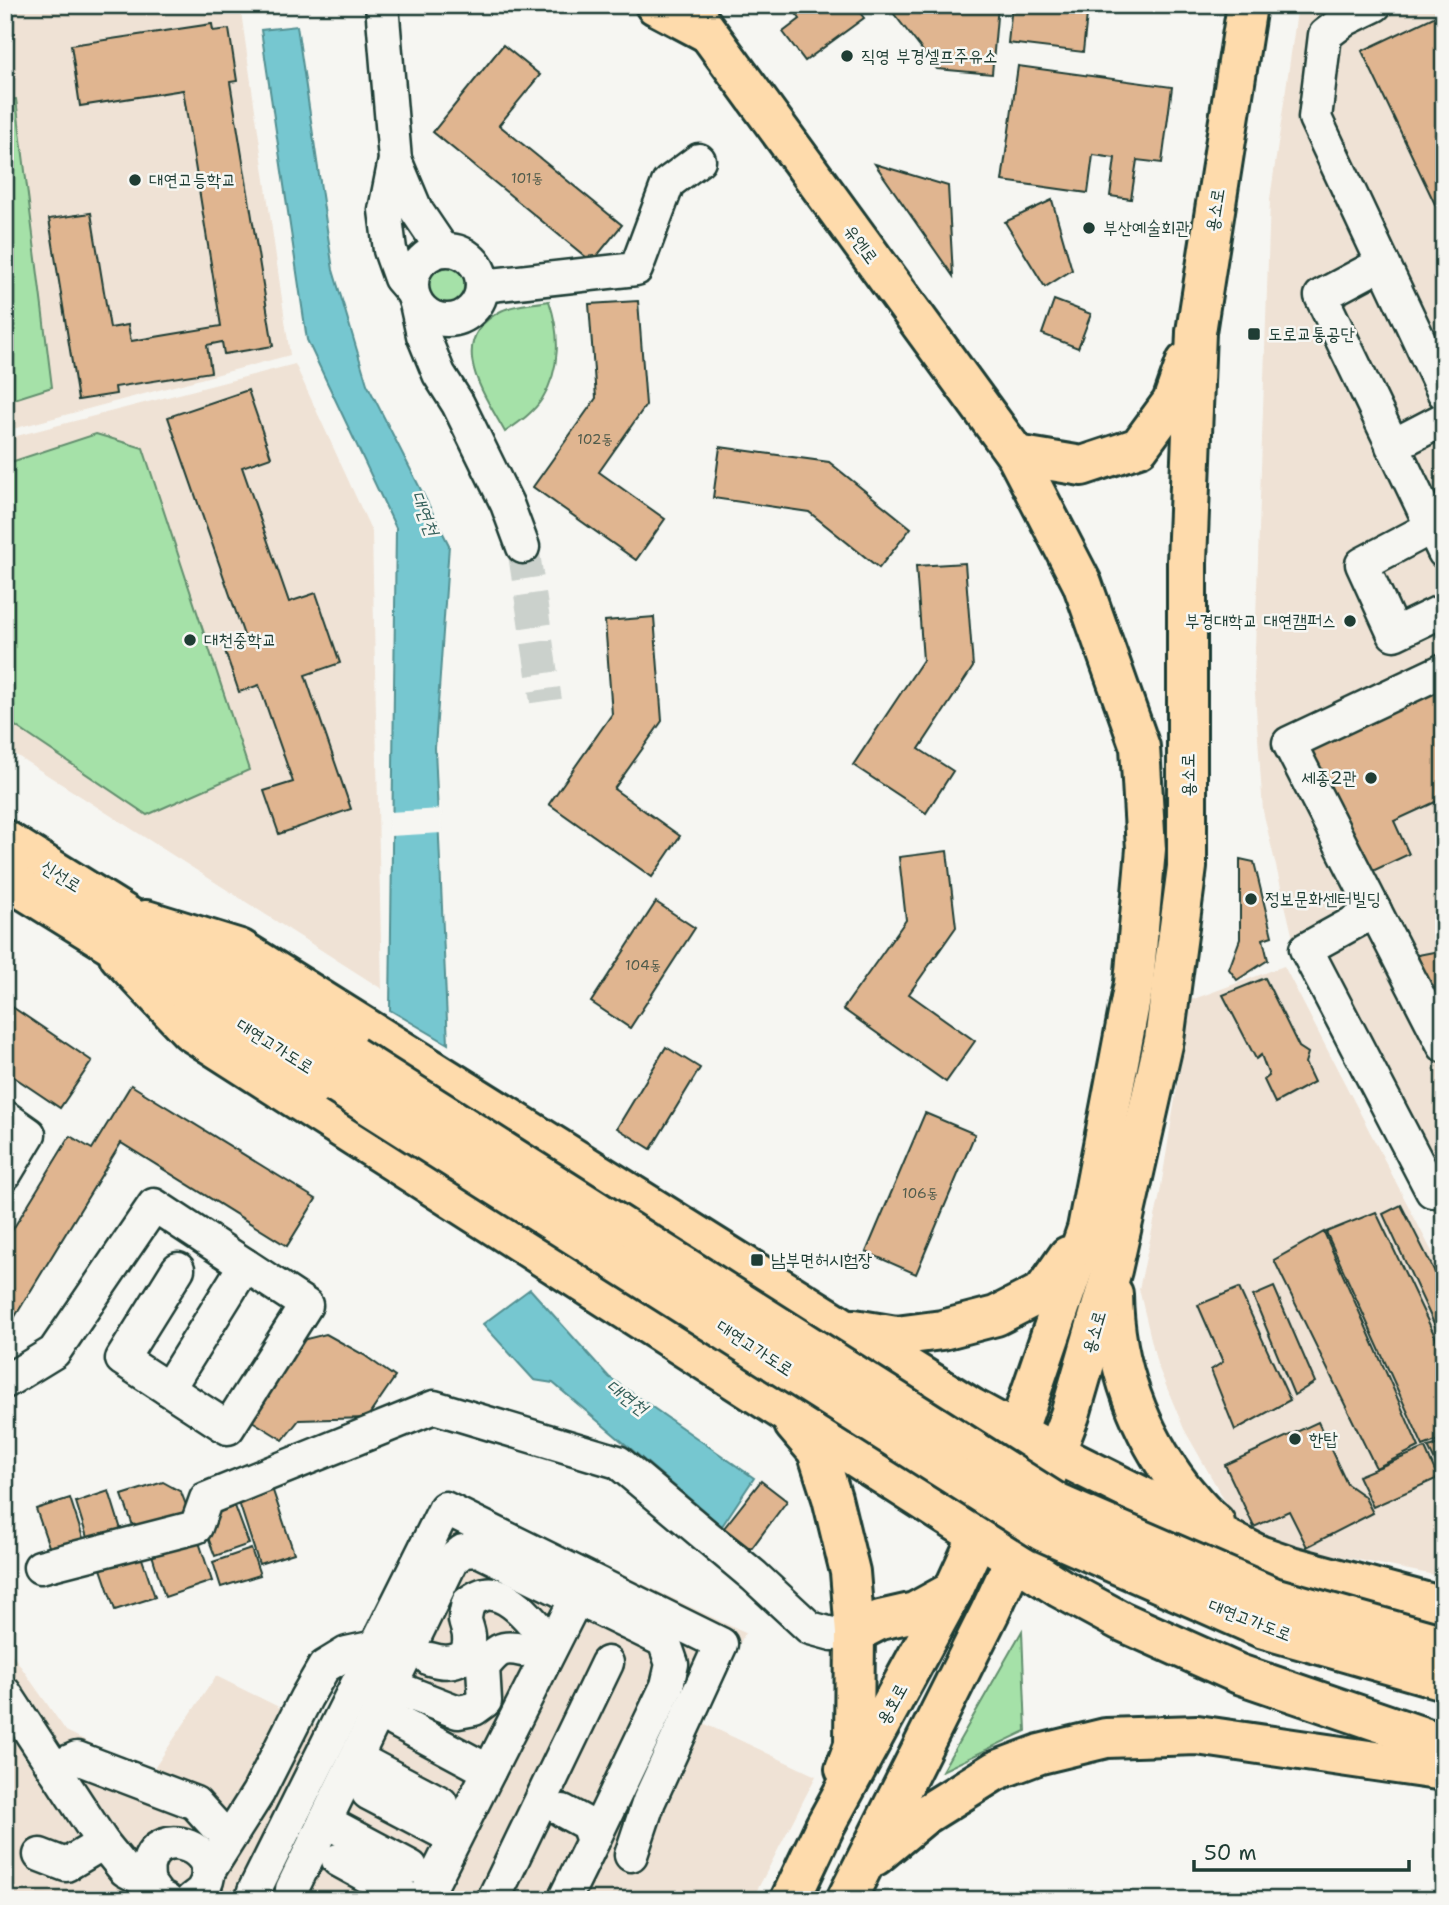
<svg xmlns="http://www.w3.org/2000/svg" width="1449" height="1905" viewBox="0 0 1449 1905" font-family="'Shantell Sans','Poor Story',sans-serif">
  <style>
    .built { fill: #efe2d5 }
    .green { fill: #a5e1a8; stroke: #628f6e; stroke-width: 2 }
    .water { fill: #76c7d0; stroke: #539092; stroke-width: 2 }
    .pier { fill: #f6f6f2 }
    .building { fill: #e0b590; stroke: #1f3d34; stroke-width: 2 }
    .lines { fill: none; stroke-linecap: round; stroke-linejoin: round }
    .minor-tunnel { stroke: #cbd1cc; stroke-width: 32; stroke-dasharray: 32 16; stroke-linecap: butt }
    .minor-casing { stroke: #1f3d34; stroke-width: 37 }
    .major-casing { stroke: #1f3d34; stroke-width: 44 }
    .highway-casing { stroke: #1f3d34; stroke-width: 44 }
    .minor { stroke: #f6f6f2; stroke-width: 32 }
    .major { stroke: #fedbac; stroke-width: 38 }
    .highway { stroke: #fedbac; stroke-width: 38 }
    .highway-bridge-casing { stroke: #1f3d34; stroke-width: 44; stroke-linecap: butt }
    .highway-bridge { stroke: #fedbac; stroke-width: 38 }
    .poi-dot { fill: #1f3d34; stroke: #f6f6f2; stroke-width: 2.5 }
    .labels { text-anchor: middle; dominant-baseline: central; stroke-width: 5; stroke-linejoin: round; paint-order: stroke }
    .number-label { font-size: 14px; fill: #4f5b4b }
    .poi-label { font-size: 18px; fill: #1f3d34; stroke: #f6f6f2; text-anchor: start }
    .street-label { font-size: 18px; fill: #1f3d34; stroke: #f6f6f2 }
    .water-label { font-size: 19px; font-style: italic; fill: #35605b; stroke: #f6f6f2 }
  </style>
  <rect width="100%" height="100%" fill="#f6f6f2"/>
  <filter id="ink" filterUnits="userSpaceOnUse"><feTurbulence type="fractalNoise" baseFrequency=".0143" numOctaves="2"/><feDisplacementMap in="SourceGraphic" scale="14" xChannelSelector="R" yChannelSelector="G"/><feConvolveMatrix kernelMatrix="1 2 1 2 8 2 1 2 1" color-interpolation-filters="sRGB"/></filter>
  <g filter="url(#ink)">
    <g class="built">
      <polygon points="5,5 240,5 290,355 5,431"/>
      <polygon points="1298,5 1444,5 1444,1232 1295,947 1263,811 1254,679 1270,199"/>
      <polygon points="295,364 372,532 382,989 5,748 5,439"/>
      <polygon points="1284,966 1444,1275 1444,1577 1289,1546 1235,1519 1184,1429 1157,1364 1139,1289 1159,1199 1191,1000"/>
      <polygon points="448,1491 745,1633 701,1722 816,1776 752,1900 5,1900 5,1644 66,1731 151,1773 216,1676 323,1729"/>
    </g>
    <g class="green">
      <polygon points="16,99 52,387 5,402 5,100"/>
      <circle cx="445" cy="284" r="22"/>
      <path d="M549,301C560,333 561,369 542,399C533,413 518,423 505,432C484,394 444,340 501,311C514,304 534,304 549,301Z"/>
      <polygon points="96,434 143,448 249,770 147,815 5,719 5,464"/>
      <polygon points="1022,1631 1026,1731 942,1771"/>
    </g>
    <g class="water">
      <polygon points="297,26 333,270 367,384 449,545 435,748 448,1044 390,1010 396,528 307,340 261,30"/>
      <polygon points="530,1289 609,1377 754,1478 722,1526 553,1383 534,1380 483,1324"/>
    </g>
    <polygon class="pier" points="441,809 442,833 390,836 389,812"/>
    <g class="building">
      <polygon points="790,5 854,5 864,18 805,61 783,32 800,19"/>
      <polygon points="887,5 998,5 992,74 937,69"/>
      <polygon points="1012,5 1088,5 1083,52 1008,43"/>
      <polygon points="1444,12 1444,223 1362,51"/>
      <polygon points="212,24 213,31 229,29 237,81 230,82 273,346 224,354 222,342 207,345 211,372 115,387 116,394 78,400 49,219 91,213 110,328 128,325 131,341 221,326 183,90 80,106 71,45"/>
      <polygon points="503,45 540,75 499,125 622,225 592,262 433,132"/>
      <polygon points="1018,66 1172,87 1162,163 1137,160 1131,199 1110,196 1115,158 1093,155 1088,193 1002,181"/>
      <polygon points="875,164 948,186 953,276"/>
      <polygon points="1052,200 1072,270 1045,287 1005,222"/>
      <polygon points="1054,300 1091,314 1078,348 1042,334"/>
      <polygon points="638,301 646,405 599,472 665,519 636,560 533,487 596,398 589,304"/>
      <polygon points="248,390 271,457 242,467 289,602 316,593 340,663 305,675 351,809 279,834 264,791 293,782 259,685 239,692 224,648 246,641 168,417"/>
      <polygon points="720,447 829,462 911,528 879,568 809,512 713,498"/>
      <polygon points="965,563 973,667 919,749 953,771 926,813 853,765 923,660 916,566"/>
      <polygon points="654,617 662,721 614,789 680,836 652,877 549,804 612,714 605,621"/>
      <polygon points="1444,687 1444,798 1394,821 1409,854 1347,883 1288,759"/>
      <polygon points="947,851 956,927 909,994 975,1041 946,1082 843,1009 906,920 899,857"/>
      <polygon points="1240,859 1254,862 1272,936 1263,939 1268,960 1237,980 1229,969 1240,939"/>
      <polygon points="656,902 695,928 630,1028 591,1002"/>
      <polygon points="1444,950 1444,986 1424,990 1418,955"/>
      <polygon points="1265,978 1299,1047 1308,1053 1305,1063 1314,1082 1275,1103 1264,1080 1269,1076 1261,1055 1256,1059 1223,995"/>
      <polygon points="5,1002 92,1061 60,1108 5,1071"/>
      <polygon points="666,1047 700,1068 651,1149 617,1128"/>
      <polygon points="131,1085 316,1199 287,1246 121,1143 5,1333 5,1242 70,1136 92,1149"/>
      <polygon points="925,1113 975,1134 916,1274 866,1252"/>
      <polygon points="1401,1205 1444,1290 1444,1345 1383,1214"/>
      <polygon points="1376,1212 1444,1355 1444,1438 1423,1446 1326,1232"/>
      <polygon points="1324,1232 1419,1447 1376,1468 1274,1260"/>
      <polygon points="1274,1287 1315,1382 1294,1395 1253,1296"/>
      <polygon points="1239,1288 1290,1400 1235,1430 1211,1370 1223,1362 1198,1305"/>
      <polygon points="326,1334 364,1355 395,1377 367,1418 299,1420 283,1440 252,1421 249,1405 286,1344"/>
      <polygon points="1318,1422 1347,1484 1364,1496 1373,1513 1307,1547 1289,1511 1254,1527 1225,1465"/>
      <polygon points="1444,1443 1444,1460 1436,1463 1428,1447"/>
      <polygon points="1425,1448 1438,1478 1373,1507 1358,1476"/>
      <polygon points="761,1481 787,1501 751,1549 724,1528"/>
      <polygon points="163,1482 181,1492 189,1513 137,1537 122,1495"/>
      <polygon points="270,1482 294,1553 259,1564 236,1493"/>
      <polygon points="109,1491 123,1536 90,1547 76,1502"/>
      <polygon points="70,1498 86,1547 53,1558 36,1509"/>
      <polygon points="235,1506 249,1544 215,1556 201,1519"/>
      <polygon points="195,1530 212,1581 165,1597 149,1545"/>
      <polygon points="138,1547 155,1597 115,1610 98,1560"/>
      <polygon points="251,1549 260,1575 221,1587 213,1562"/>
    </g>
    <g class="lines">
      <polyline class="minor-tunnel" points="523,547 546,701"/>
      <defs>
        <g id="minor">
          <polyline points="382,5 395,160 385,210 390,250 400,278 412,292"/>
          <polyline points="1375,5 1346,19 1325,35 1315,118 1383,263 1321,296 1444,552"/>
          <polyline points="395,160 416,210 443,250"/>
          <circle cx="447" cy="285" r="35"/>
          <polyline points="1383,263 1444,393"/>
          <polyline points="482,286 636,269 668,183 699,160"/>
          <polyline points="416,303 423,335 439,374 458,404 507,504 523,547"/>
          <polyline points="1392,446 1444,419"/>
          <polyline points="1432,527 1362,564 1394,634 1444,610"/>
          <polyline points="1444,670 1289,743 1444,1046"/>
          <polyline points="1375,911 1306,949 1432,1191 1444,1185"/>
          <polyline points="5,1117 29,1134 5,1174"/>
          <polyline points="5,1382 54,1352 154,1205 306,1305 228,1428 122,1359 178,1269"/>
          <polyline points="168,1389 245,1265"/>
          <polyline points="40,1567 196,1527 206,1499 434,1407 618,1462 754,1576 810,1628 832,1634 855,1633"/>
          <path d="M430,1659C449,1665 471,1662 469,1637C469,1631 466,1626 465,1620C465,1615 467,1608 468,1603C475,1598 484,1592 493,1594C517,1598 536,1628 552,1644"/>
          <path d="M391,1686L458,1712L474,1709L485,1701L483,1667C496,1651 501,1645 522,1650"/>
          <polyline points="5,1693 103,1843 125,1870 148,1882 158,1896 166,1900"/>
          <polyline points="379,1712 489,1771"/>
          <polyline points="356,1758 441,1803"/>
          <polyline points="54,1768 77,1758 195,1803 215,1825"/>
          <polyline points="368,1793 454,1838"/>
          <polyline points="563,1811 587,1824 593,1841 564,1900"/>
          <polyline points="325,1821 411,1867"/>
          <polyline points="40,1855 66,1865 103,1843"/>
          <polyline points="338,1860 411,1900"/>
          <polyline points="208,1872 258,1793 306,1698 324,1667 347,1653 375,1647"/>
          <path d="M148,1882C148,1877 147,1870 148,1865C158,1822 227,1850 203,1889C201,1893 194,1897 191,1900"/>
          <polyline points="252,1900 254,1891 445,1508 721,1644 649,1801 631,1855"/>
          <polyline points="295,1900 292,1889 452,1560 463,1551 478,1550 664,1641 672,1664 667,1686 593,1841"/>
          <polyline points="424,1900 576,1599"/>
          <polyline points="493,1900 607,1663"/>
        </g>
        <g id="major">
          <polyline points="655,5 706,32"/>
          <polyline points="688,5 1016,455 1082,583 1140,747 1146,849 1134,983 1087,1229 1017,1433 979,1534 953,1591 825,1826 790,1900"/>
          <polyline points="1016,455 1082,466 1139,447 1172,402 1186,362"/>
          <polyline points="146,920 240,949 972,1408 1055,1453 1259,1555 1291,1566 1444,1607"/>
          <polyline points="119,956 190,1031 1060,1588 1121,1621 1239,1674 1444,1744"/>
          <path d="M1113,1294C1114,1365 1139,1432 1182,1488C1193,1501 1202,1513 1215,1523"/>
          <polyline points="854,1329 896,1336 942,1330 996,1316 1043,1292 1068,1256"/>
          <polyline points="794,1424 817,1451 832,1498 850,1572 855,1633 854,1745 845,1769"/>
          <polyline points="855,1633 880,1620 915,1612 953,1591"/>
          <polyline points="875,1856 923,1816 995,1771 1040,1754 1106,1738 1197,1735 1444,1771"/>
          <polyline points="846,1900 990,1612 1015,1558 1070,1415 1112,1270 1164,1040 1187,867 1187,562 1196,332 1247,5"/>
        </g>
        <g id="highway">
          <polyline points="5,840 353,1056"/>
          <polyline points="5,878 336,1084"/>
        </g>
      </defs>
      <use href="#minor" class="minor-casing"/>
      <use href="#major" class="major-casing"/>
      <use href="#highway" class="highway-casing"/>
      <use href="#minor" class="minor"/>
      <use href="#major" class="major"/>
      <use href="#highway" class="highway"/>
      <defs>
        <g id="highway-bridge">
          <polyline points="353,1056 1058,1504 1273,1597 1444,1645"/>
          <polyline points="336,1084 1042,1531 1264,1629 1444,1680"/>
        </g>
      </defs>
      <use href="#highway-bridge" class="highway-bridge-casing"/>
      <use href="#highway-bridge" class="highway-bridge"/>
    </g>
  </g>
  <g class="poi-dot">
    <circle cx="847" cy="56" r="7"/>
    <circle cx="135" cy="180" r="7"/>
    <circle cx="1089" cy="228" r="7"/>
    <rect x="1247" y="327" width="14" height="14" rx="3.5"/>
    <circle cx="1350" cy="621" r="7"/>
    <circle cx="190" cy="640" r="7"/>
    <circle cx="1371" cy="778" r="7"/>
    <circle cx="1251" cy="899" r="7"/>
    <rect x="750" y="1253" width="14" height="14" rx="3.5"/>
    <circle cx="1295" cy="1439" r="7"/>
  </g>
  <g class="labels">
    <g class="number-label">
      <text x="527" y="178">101동</text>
      <text x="595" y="439">102동</text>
      <text x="643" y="965">104동</text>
      <text x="920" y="1193">106동</text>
    </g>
    <g class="poi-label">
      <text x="861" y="56">직영 부경셀프주유소</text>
      <text x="149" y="180">대연고등학교</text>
      <text x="1103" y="228">부산예술회관</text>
      <text x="1268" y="334">도로교통공단</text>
      <text x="1336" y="621" text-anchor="end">부경대학교 대연캠퍼스</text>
      <text x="204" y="640">대천중학교</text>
      <text x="1357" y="778" text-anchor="end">세종2관</text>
      <text x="1265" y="899">정보문화센터빌딩</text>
      <text x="771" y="1260">남부면허시험장</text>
      <text x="1309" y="1439">한탑</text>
    </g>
    <g class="street-label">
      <text transform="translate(1215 210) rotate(-81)">용소로</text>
      <text transform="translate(861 244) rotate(54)">유엔로</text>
      <text transform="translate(1188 775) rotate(-90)">용소로</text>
      <text transform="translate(61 876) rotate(32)">신선로</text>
      <text transform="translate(275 1046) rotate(32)">대연고가도로</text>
      <text transform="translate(1094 1332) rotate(-74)">용소로</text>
      <text transform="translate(755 1348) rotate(33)">대연고가도로</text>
      <text transform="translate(1250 1620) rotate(21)">대연고가도로</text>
      <text transform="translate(892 1704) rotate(-61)">용호로</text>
    </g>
    <g class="water-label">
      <text transform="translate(425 513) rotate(69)">대연천</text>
      <text transform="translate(627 1397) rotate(37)">대연천</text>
    </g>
  </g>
  <rect width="1449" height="1905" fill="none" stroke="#f6f6f2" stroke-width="28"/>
  <rect x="14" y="14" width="1421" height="1877" fill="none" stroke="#1f3d34" stroke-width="2.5" filter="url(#ink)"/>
  <path d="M1194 1860v10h215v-10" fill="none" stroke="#1f3d34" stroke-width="3.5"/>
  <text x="1204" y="1860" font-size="21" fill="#1f3d34" stroke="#f6f6f2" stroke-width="5" paint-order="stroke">50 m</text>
</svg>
